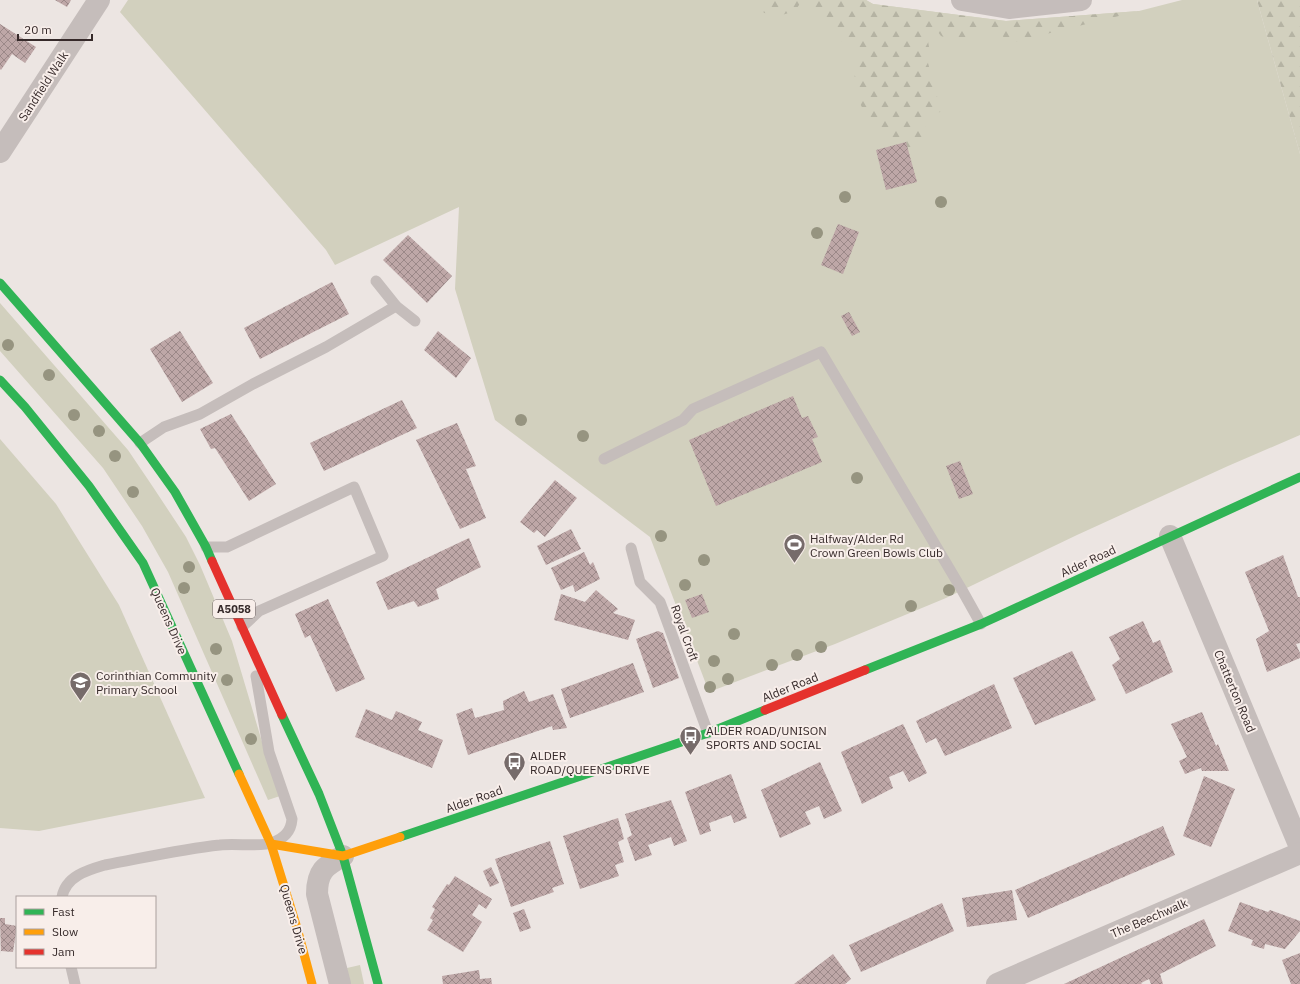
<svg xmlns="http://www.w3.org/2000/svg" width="1300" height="984" viewBox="0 0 1300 984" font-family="'IBM Plex Sans',sans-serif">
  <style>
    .green { fill: #d2d0be }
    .forest { fill: url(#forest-firs) }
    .building { fill: url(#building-cross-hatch) }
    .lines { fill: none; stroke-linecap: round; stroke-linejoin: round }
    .lane { stroke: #c5bdbb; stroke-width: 11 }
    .street { stroke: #c5bdbb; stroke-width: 22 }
    .fast { stroke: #30b455; stroke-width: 9 }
    .slow { stroke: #ff9f0a; stroke-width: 9 }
    .jam { stroke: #e5322d; stroke-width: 9 }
    .tree { fill: #969480 }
    .labels { text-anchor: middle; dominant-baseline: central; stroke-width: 4; stroke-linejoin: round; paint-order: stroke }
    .shield { fill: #f8eeea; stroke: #706564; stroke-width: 1 }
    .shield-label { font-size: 11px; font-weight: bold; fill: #362a2a }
    .street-label { font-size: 12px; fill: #362a2a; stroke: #f8eeea }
    .poi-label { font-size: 12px; fill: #362a2a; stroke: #f8eeea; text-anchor: start }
  </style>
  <defs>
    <pattern id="forest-firs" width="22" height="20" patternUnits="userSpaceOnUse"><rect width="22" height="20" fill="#d2d0be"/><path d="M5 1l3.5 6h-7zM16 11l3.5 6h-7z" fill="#b5b3a3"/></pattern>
    <pattern id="building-cross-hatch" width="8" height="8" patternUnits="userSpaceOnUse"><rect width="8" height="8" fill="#bea7a7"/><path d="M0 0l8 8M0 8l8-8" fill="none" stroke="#9b8888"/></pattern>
  </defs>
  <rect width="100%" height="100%" fill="#ece5e2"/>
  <g class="green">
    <polygon points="128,0 866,0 873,4 1006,21 1139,11 1182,0 1257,0 1300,154 1300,435 1228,466 1077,535 946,598 835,644 709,692 650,537 495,420 455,289 459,207 335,265 326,250 120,12"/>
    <polygon points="0,303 128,450 153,487 186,537 200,565 232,641 271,772 280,796 268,800 168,572 142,526 103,468 0,351"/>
    <polygon points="0,439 56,504 119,605 205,798 39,831 0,828"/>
    <polygon points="360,965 364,984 349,984 347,968"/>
  </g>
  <g class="forest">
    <polygon points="745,0 866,0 873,4 1006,21 1139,11 1010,43 996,30 984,28 976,37 964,45 941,36 935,28 927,35 929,47 928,63 941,111 925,123 926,139 922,149 909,153 893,146 878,122 865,113 854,92 855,71 862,59 860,50 843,43 820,12 808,2 801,2 795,11 782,15 764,13 757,1"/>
    <polygon points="1257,0 1300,0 1300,154"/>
  </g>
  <g class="building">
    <polygon points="55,0 71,0 67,7"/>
    <polygon points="0,24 36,47 25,63 12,54 1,70 0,69"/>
    <polygon points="906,142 917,182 886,190 876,150"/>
    <polygon points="838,224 859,232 843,274 821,265"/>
    <polygon points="408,235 452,276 427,303 383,260"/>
    <polygon points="332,282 349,314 260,359 244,328"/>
    <polygon points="849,312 860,332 852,336 841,316"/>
    <polygon points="180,331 213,383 182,402 150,349"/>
    <polygon points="438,331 471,358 456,378 424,350"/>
    <polygon points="793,396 802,418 808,416 818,437 812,439 822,462 716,506 689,440"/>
    <polygon points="402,400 417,428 324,471 310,443"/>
    <polygon points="231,414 276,484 249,501 215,448 211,449 200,429"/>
    <polygon points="457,423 476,466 466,469 486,518 460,529 416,440"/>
    <polygon points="960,461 973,494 959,499 946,466"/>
    <polygon points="555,480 577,498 545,537 537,530 534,533 520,522"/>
    <polygon points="571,529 581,549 546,565 537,546"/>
    <polygon points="469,538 481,567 436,589 439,599 418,607 414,601 388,610 376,582"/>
    <polygon points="584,552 590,565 593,562 600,579 575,592 573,585 561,590 551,568"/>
    <polygon points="1283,555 1298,597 1300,597 1300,643 1296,644 1300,653 1300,658 1267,672 1256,639 1269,631 1245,572"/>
    <polygon points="596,590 618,609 613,613 635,620 628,640 554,620 561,594 585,602"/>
    <polygon points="702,594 709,612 692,618 685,600"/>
    <polygon points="328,599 365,679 336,692 310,635 305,638 295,614"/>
    <polygon points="1143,621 1153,643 1160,640 1173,672 1126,694 1112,665 1120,659 1109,637"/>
    <polygon points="658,631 663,633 679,678 653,688 636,639"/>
    <polygon points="1072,651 1096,700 1035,725 1013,678"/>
    <polygon points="633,663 644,692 570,718 561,689"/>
    <polygon points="994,684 1012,728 945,756 936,738 926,743 916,721"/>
    <polygon points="524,691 529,702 553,694 567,728 553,730 552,726 468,755 456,714 472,708 475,718 504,710 503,701"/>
    <polygon points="366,709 392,720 396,711 422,722 418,730 443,740 432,768 355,737"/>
    <polygon points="1202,712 1216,746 1218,744 1229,771 1202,771 1201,768 1185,774 1179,761 1187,757 1171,724"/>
    <polygon points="903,724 927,773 909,782 903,771 889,777 893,788 862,804 841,752"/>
    <polygon points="820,762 842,811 824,819 819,806 805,812 811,824 780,838 761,790"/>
    <polygon points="731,774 747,818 734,823 731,815 709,823 711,831 700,835 685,792"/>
    <polygon points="1204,776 1235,789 1211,847 1183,836"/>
    <polygon points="671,800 687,841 674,846 671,837 648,845 652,855 635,861 627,838 632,835 625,814"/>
    <polygon points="618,818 624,839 618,842 624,862 615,865 619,876 580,889 563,836"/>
    <polygon points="1163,826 1175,855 1028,918 1015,890"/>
    <polygon points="550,841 564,884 552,888 554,892 511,907 495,859"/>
    <polygon points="491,867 499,883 490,887 483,871"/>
    <polygon points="455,876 492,899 486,909 479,904 472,915 482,922 463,952 427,930 433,920 430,918 435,909 432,907 447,884 449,885"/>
    <polygon points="1012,890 1017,920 967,927 962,898"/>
    <polygon points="1240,902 1268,912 1270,910 1300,921 1300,931 1285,949 1265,944 1264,949 1251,945 1253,940 1228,931"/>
    <polygon points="942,903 954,931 861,972 849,945"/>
    <polygon points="524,909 531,928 520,932 513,913"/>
    <polygon points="0,918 5,918 5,924 17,926 13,952 1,951 1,955"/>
    <polygon points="1204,919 1216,946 1160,974 1163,984 1151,984 1149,979 1141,983 1142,984 1064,984"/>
    <polygon points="1300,953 1300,984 1291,984 1282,960"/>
    <polygon points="833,954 851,979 845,984 794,984"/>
    <polygon points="479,970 480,979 491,978 492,984 443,984 442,976"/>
  </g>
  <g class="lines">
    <g class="lane">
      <polyline points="376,281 396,306 415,321"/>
      <polyline points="140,443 164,427 200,414 253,384 326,347 396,306"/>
      <polyline points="604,459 683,420 693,409 821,352 962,590 981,624"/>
      <polyline points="206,547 227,547 354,487 383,556 259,611 242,627"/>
      <polyline points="631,548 640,582 660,602 708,733"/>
      <path d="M62,897C66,876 88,870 105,865C143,858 182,849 220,845C233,843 262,847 272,843C284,838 291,832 292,819L269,752L256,676"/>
      <polyline points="71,967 75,984"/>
    </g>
    <g class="street">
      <polyline points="962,0 1009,8 1081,0"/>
      <polyline points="0,152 99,0"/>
      <polyline points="1170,536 1300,847"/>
      <path d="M340,984L317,894C317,871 325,866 343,856"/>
      <polyline points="997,984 1300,853"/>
    </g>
    <g class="fast">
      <polyline points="0,283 140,443 175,492 206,547 212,561"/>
      <polyline points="0,380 25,407 89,486 143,563 239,774"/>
      <polyline points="865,670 981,624 1300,477"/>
      <polyline points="282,715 319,794 343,856 378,984"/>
      <polyline points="400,837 708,733 765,710"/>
    </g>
    <g class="slow">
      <polyline points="239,774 271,844 297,928 312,984"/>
      <polyline points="271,844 343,856 400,837"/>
    </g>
    <g class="jam">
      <polyline points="212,561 282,715"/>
      <polyline points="765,710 865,670"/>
    </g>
  </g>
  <g class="tree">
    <circle cx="845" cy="197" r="6"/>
    <circle cx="941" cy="202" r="6"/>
    <circle cx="817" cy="233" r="6"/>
    <circle cx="8" cy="345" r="6"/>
    <circle cx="49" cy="375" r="6"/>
    <circle cx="74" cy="415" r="6"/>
    <circle cx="521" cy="420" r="6"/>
    <circle cx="99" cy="431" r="6"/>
    <circle cx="583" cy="436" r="6"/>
    <circle cx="115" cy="456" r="6"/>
    <circle cx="857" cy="478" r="6"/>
    <circle cx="133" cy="492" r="6"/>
    <circle cx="661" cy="536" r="6"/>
    <circle cx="704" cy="560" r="6"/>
    <circle cx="189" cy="567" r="6"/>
    <circle cx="685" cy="585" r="6"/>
    <circle cx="184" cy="588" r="6"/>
    <circle cx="949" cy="590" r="6"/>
    <circle cx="911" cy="606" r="6"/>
    <circle cx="734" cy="634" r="6"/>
    <circle cx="821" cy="647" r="6"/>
    <circle cx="216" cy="649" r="6"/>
    <circle cx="797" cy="655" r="6"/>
    <circle cx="714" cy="661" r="6"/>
    <circle cx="772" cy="665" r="6"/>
    <circle cx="728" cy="679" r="6"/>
    <circle cx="227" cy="680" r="6"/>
    <circle cx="710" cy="687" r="6"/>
    <circle cx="251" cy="739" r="6"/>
  </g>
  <defs>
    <symbol id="stadium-pin" viewBox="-11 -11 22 30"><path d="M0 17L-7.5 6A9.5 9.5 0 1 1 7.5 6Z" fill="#766b6a" stroke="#f8eeea"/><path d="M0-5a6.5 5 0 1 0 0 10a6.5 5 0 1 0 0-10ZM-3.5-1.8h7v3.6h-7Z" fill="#fff"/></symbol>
    <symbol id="school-pin" viewBox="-11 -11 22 30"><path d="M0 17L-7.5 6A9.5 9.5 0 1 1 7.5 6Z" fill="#766b6a" stroke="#f8eeea"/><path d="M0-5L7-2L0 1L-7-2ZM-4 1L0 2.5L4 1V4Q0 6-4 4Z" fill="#fff"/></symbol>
    <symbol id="bus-pin" viewBox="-11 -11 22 30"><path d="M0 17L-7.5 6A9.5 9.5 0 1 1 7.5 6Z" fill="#766b6a" stroke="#f8eeea"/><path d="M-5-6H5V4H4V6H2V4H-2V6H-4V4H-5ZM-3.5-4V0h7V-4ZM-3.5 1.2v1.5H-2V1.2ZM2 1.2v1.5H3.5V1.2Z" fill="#fff"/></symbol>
  </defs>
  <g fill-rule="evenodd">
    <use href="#stadium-pin" x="782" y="532" width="25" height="34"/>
    <use href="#school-pin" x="68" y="670" width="25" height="34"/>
    <use href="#bus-pin" x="678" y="724" width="25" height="34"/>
    <use href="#bus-pin" x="502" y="750" width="25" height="34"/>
  </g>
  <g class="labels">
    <rect class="shield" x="213" y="600" width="42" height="18" rx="3"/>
    <g class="shield-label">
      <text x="234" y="609">A5058</text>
    </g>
    <g class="street-label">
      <text transform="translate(43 86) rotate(-57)">Sandfield Walk</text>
      <text transform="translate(1088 561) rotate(-25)">Alder Road</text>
      <text transform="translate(169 621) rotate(66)">Queens Drive</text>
      <text transform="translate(685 633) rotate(70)">Royal Croft</text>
      <text transform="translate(790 687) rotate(-22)">Alder Road</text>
      <text transform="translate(1235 691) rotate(67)">Chatterton Road</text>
      <text transform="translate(474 799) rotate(-19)">Alder Road</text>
      <text transform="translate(1149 918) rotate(-23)">The Beechwalk</text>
      <text transform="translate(294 919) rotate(74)">Queens Drive</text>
    </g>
    <g class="poi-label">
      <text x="810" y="538">Halfway/Alder Rd<tspan x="810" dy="14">Crown Green Bowls Club</tspan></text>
      <text x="96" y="675">Corinthian Community<tspan x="96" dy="14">Primary School</tspan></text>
      <text x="706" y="730">ALDER ROAD/UNISON<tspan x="706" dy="14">SPORTS AND SOCIAL</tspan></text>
      <text x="530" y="755">ALDER<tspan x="530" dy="14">ROAD/QUEENS DRIVE</tspan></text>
    </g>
  </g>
  <rect x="16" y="896" width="140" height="72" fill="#f8eeea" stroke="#aaa09d"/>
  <rect x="24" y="909" width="20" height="6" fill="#30b455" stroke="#aaa09d"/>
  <text x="52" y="916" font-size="12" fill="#362a2a">Fast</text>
  <rect x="24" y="929" width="20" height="6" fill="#ff9f0a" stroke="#aaa09d"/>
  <text x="52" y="936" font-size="12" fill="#362a2a">Slow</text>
  <rect x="24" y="949" width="20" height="6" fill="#e5322d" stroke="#aaa09d"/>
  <text x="52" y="956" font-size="12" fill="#362a2a">Jam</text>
  <path d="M18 34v6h74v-6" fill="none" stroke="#362a2a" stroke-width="2"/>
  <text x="24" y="34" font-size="12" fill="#362a2a" stroke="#f8eeea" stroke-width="3" paint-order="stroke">20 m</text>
</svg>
